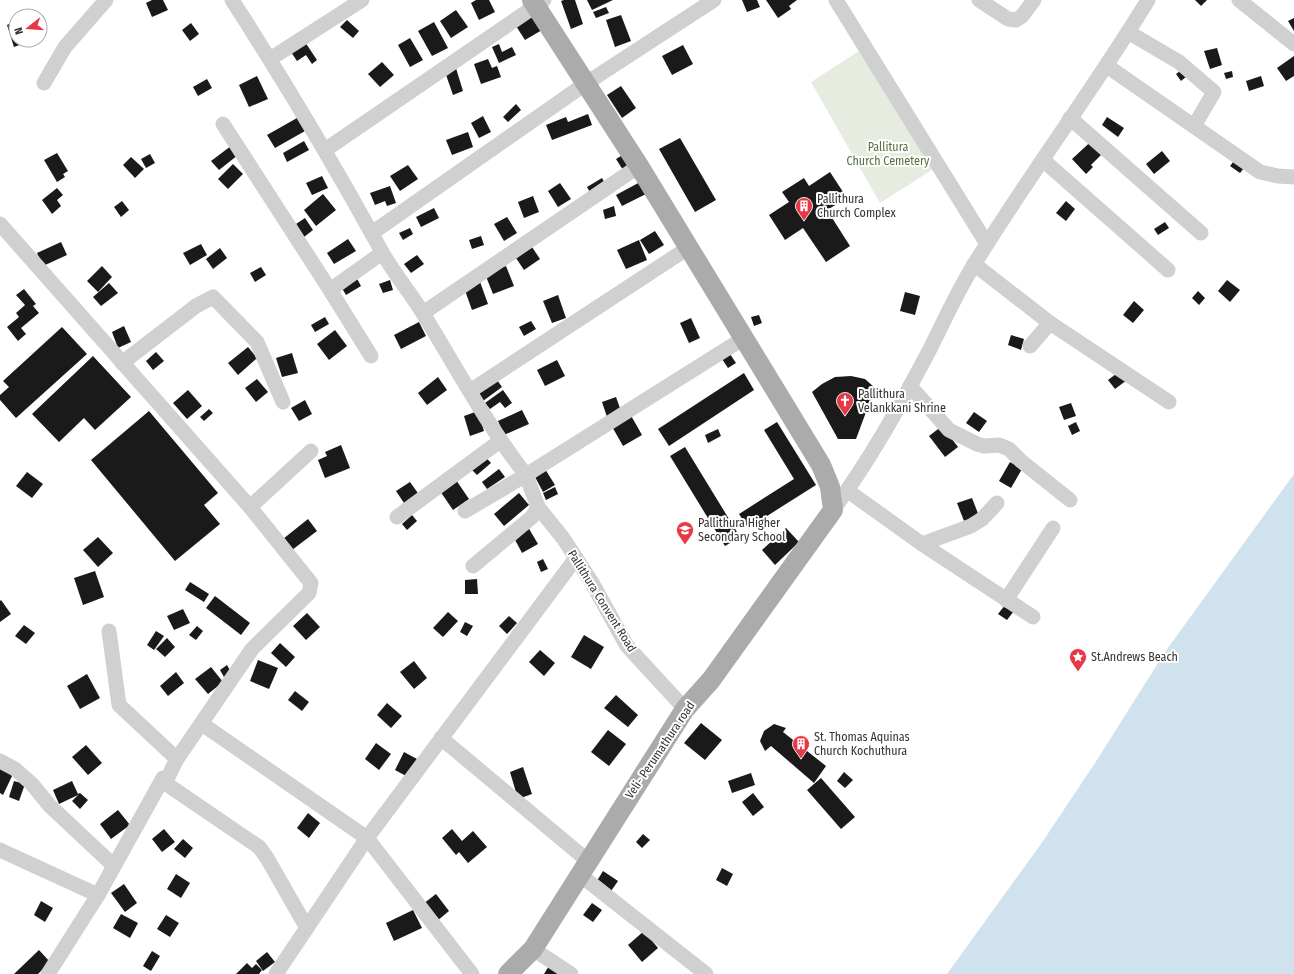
<svg xmlns="http://www.w3.org/2000/svg" width="1294" height="974" viewBox="0 0 1294 974" font-family="'Fira Sans Condensed',sans-serif">
  <style>
    .green { fill: #e6ecdf }
    .water { fill: #cfe2ee }
    .building { fill: #1a1a1a }
    .lines { fill: none; stroke-linecap: round; stroke-linejoin: round }
    .minor { stroke: #d0d0d0; stroke-width: 15 }
    .major { stroke: #ababab; stroke-width: 20 }
    .labels { text-anchor: middle; dominant-baseline: central; stroke-width: 4; stroke-linejoin: round; paint-order: stroke }
    .park-label { font-size: 12px; fill: #56703f; stroke: #fff }
    .poi-label { font-size: 12px; fill: #333; stroke: #fff; text-anchor: start }
    .street-label { font-size: 12px; fill: #333; stroke: #fff }
  </style>
  <rect width="100%" height="100%" fill="#fff"/>
  <polygon class="green" points="859,51 935,168 880,203 811,82"/>
  <polygon class="water" points="1294,474 1294,974 947,974 1041,844 1095,763 1165,652"/>
  <g class="building">
    <polygon points="152,0 163,0 168,10 152,17 146,3"/>
    <polygon points="476,0 489,0 495,12 479,20 471,3"/>
    <polygon points="564,0 575,0 583,24 571,29 561,1"/>
    <polygon points="587,0 613,0 592,10"/>
    <polygon points="742,0 757,0 760,7 747,12"/>
    <polygon points="766,0 797,0 789,6 791,9 778,18"/>
    <polygon points="1195,0 1207,0 1201,6"/>
    <polygon points="606,7 609,13 596,18 593,12"/>
    <polygon points="456,10 468,27 451,38 440,21"/>
    <polygon points="534,15 542,30 525,40 516,26"/>
    <polygon points="621,15 631,41 615,47 606,20"/>
    <polygon points="1294,18 1294,31 1288,21"/>
    <polygon points="347,20 359,31 353,38 340,27"/>
    <polygon points="16,21 16,40 33,40 14,47 7,25"/>
    <polygon points="434,22 448,48 432,56 418,31"/>
    <polygon points="191,23 199,34 190,41 182,30"/>
    <polygon points="410,38 423,60 410,67 398,45"/>
    <polygon points="303,39 317,60 312,64 306,55 297,61 289,49"/>
    <polygon points="499,44 502,52 512,47 516,55 499,63 492,47"/>
    <polygon points="683,45 693,64 672,75 662,56"/>
    <polygon points="1217,48 1222,65 1210,69 1204,51"/>
    <polygon points="1294,56 1294,76 1286,81 1277,68"/>
    <polygon points="488,59 492,68 497,66 501,77 481,84 474,64"/>
    <polygon points="382,62 394,75 380,87 368,74"/>
    <polygon points="455,65 463,91 453,95 444,69"/>
    <polygon points="1183,69 1187,76 1181,81 1176,74"/>
    <polygon points="1232,71 1233,77 1226,79 1224,73"/>
    <polygon points="257,76 268,99 249,107 239,85"/>
    <polygon points="1261,76 1264,86 1249,91 1246,81"/>
    <polygon points="207,79 212,88 198,96 193,87"/>
    <polygon points="621,86 636,108 622,118 607,95"/>
    <polygon points="516,104 521,110 508,122 503,117"/>
    <polygon points="588,114 592,125 552,140 546,125 566,117 568,122"/>
    <polygon points="483,116 491,132 479,138 471,123"/>
    <polygon points="1107,117 1124,128 1118,137 1102,125"/>
    <polygon points="297,118 305,131 275,148 267,135"/>
    <polygon points="468,132 473,147 452,155 446,140"/>
    <polygon points="1098,135 1109,147 1091,165 1093,167 1086,174 1072,159"/>
    <polygon points="680,138 716,200 695,212 659,149"/>
    <polygon points="304,141 309,150 287,162 283,153"/>
    <polygon points="231,146 238,155 219,170 211,161"/>
    <polygon points="1162,151 1170,161 1154,174 1146,164"/>
    <polygon points="57,153 68,171 63,174 65,177 57,182 44,160"/>
    <polygon points="626,153 632,164 623,170 616,159"/>
    <polygon points="150,154 155,163 146,168 141,159"/>
    <polygon points="131,157 144,169 135,178 123,165"/>
    <polygon points="1234,161 1244,168 1240,173 1230,166"/>
    <polygon points="233,164 243,174 228,189 218,179"/>
    <polygon points="408,165 418,179 400,191 390,176"/>
    <polygon points="830,172 847,198 827,210 850,246 826,262 803,228 785,240 769,215 789,202 782,192 804,178 809,186"/>
    <polygon points="322,176 328,188 312,195 306,183"/>
    <polygon points="602,178 606,185 591,194 587,187"/>
    <polygon points="642,181 648,193 622,206 616,195"/>
    <polygon points="560,183 571,199 558,207 548,191"/>
    <polygon points="390,186 396,203 387,206 385,201 375,205 370,193"/>
    <polygon points="57,188 63,195 57,200 61,206 52,214 42,200"/>
    <polygon points="323,194 336,210 316,226 304,210"/>
    <polygon points="533,196 539,212 524,218 518,202"/>
    <polygon points="122,201 129,210 121,217 114,207"/>
    <polygon points="1066,201 1075,209 1066,221 1056,213"/>
    <polygon points="614,206 616,216 605,219 603,210"/>
    <polygon points="434,208 439,218 421,227 416,217"/>
    <polygon points="507,217 517,233 504,241 494,224"/>
    <polygon points="305,218 313,230 304,237 296,224"/>
    <polygon points="1165,222 1169,228 1158,235 1154,229"/>
    <polygon points="410,228 413,234 403,240 399,233"/>
    <polygon points="655,231 664,245 649,254 640,240"/>
    <polygon points="481,236 484,245 472,249 469,240"/>
    <polygon points="348,239 356,251 334,264 327,253"/>
    <polygon points="639,240 647,260 626,269 617,250"/>
    <polygon points="61,242 67,255 43,266 37,253"/>
    <polygon points="201,244 207,255 190,265 183,253"/>
    <polygon points="532,247 540,259 524,270 516,258"/>
    <polygon points="220,248 227,258 213,269 206,259"/>
    <polygon points="417,255 424,264 411,273 404,264"/>
    <polygon points="102,266 112,277 98,292 87,281"/>
    <polygon points="506,266 514,286 493,294 485,274"/>
    <polygon points="261,267 266,275 255,282 250,273"/>
    <polygon points="355,275 361,286 346,295 340,285"/>
    <polygon points="479,279 488,304 472,310 463,285"/>
    <polygon points="390,280 393,290 383,293 379,284"/>
    <polygon points="1227,280 1240,290 1230,302 1218,291"/>
    <polygon points="109,283 118,293 101,306 93,297"/>
    <polygon points="24,289 36,304 33,306 39,313 21,328 26,334 18,341 7,327 19,317 16,313 25,305 16,295"/>
    <polygon points="1198,291 1205,298 1199,305 1192,298"/>
    <polygon points="905,292 920,296 915,315 900,311"/>
    <polygon points="558,295 566,318 552,323 543,301"/>
    <polygon points="1134,301 1144,310 1133,323 1123,315"/>
    <polygon points="759,315 762,323 754,326 751,317"/>
    <polygon points="325,317 329,324 315,332 311,325"/>
    <polygon points="691,318 700,338 689,343 680,323"/>
    <polygon points="531,321 536,329 524,336 519,327"/>
    <polygon points="419,322 426,336 401,349 394,335"/>
    <polygon points="124,326 131,342 118,348 112,332"/>
    <polygon points="62,327 87,354 16,418 0,400 0,395 9,387 3,381"/>
    <polygon points="335,330 347,346 329,360 317,344"/>
    <polygon points="1011,335 1024,339 1021,350 1008,345"/>
    <polygon points="248,347 257,358 238,375 228,363"/>
    <polygon points="728,351 736,363 728,368 720,356"/>
    <polygon points="156,352 164,361 153,370 146,361"/>
    <polygon points="292,353 298,373 282,377 276,358"/>
    <polygon points="93,356 131,397 95,430 84,418 59,442 32,414"/>
    <polygon points="557,360 565,376 545,386 537,370"/>
    <polygon points="1120,371 1127,380 1115,389 1108,380"/>
    <polygon points="744,373 754,390 669,446 658,429"/>
    <polygon points="851,376 865,379 875,388 856,439 838,439 812,392 822,384 835,377"/>
    <polygon points="438,377 447,390 427,405 418,393"/>
    <polygon points="495,377 502,387 483,401 475,391"/>
    <polygon points="257,379 268,392 256,402 245,388"/>
    <polygon points="188,390 202,406 187,419 173,403"/>
    <polygon points="503,390 512,403 505,408 500,402 490,409 485,403"/>
    <polygon points="616,397 621,411 607,417 602,402"/>
    <polygon points="305,400 312,414 299,421 291,408"/>
    <polygon points="1071,403 1076,416 1064,420 1059,407"/>
    <polygon points="209,409 213,413 204,421 200,417"/>
    <polygon points="522,410 529,424 504,435 498,421"/>
    <polygon points="149,411 218,493 204,505 220,524 175,561 91,460"/>
    <polygon points="478,411 484,431 470,436 464,416"/>
    <polygon points="629,412 642,435 623,446 610,423"/>
    <polygon points="974,412 987,421 979,432 966,423"/>
    <polygon points="777,422 816,485 748,528 739,514 794,479 764,430"/>
    <polygon points="1076,422 1080,431 1072,435 1068,426"/>
    <polygon points="942,426 958,447 945,457 929,436"/>
    <polygon points="718,429 721,436 708,443 705,435"/>
    <polygon points="341,445 350,468 325,478 318,460 327,456 325,452"/>
    <polygon points="685,447 740,537 725,546 670,456"/>
    <polygon points="482,453 491,463 477,475 468,466"/>
    <polygon points="1010,462 1022,469 1011,488 999,481"/>
    <polygon points="499,469 505,477 487,489 482,482"/>
    <polygon points="545,469 555,485 543,492 534,475"/>
    <polygon points="27,472 43,484 32,498 16,486"/>
    <polygon points="456,480 469,499 453,510 440,491"/>
    <polygon points="410,482 420,496 406,506 396,491"/>
    <polygon points="555,487 558,494 546,500 543,493"/>
    <polygon points="519,493 529,505 504,526 494,514"/>
    <polygon points="972,498 979,516 964,521 957,503"/>
    <polygon points="412,515 417,521 407,530 402,524"/>
    <polygon points="308,519 317,531 292,550 283,539"/>
    <polygon points="528,527 538,544 522,553 513,536"/>
    <polygon points="786,528 799,542 775,565 762,550"/>
    <polygon points="98,537 113,553 98,567 83,550"/>
    <polygon points="543,559 548,569 541,572 537,562"/>
    <polygon points="95,571 104,597 83,605 74,578"/>
    <polygon points="477,579 478,594 465,594 465,580"/>
    <polygon points="190,582 209,594 204,602 185,590"/>
    <polygon points="215,596 250,623 241,635 206,608"/>
    <polygon points="1,600 11,614 0,622 0,601"/>
    <polygon points="1005,605 1014,611 1007,620 998,614"/>
    <polygon points="183,609 190,623 174,630 167,616"/>
    <polygon points="448,612 458,621 443,637 433,628"/>
    <polygon points="307,613 320,627 306,640 293,626"/>
    <polygon points="509,616 517,623 507,634 499,626"/>
    <polygon points="465,622 473,626 467,636 460,632"/>
    <polygon points="24,625 35,633 26,644 15,636"/>
    <polygon points="197,626 203,631 196,640 189,635"/>
    <polygon points="156,631 164,636 154,650 147,645"/>
    <polygon points="584,635 604,647 591,669 571,657"/>
    <polygon points="167,638 175,647 165,657 156,649"/>
    <polygon points="280,643 295,657 286,667 271,653"/>
    <polygon points="540,650 555,663 544,676 529,662"/>
    <polygon points="258,660 278,668 269,689 250,681"/>
    <polygon points="414,661 427,678 414,689 400,672"/>
    <polygon points="227,665 231,672 224,677 220,670"/>
    <polygon points="211,667 223,682 208,694 195,679"/>
    <polygon points="176,672 184,683 168,696 160,686"/>
    <polygon points="87,674 100,698 80,709 67,686"/>
    <polygon points="295,691 309,702 302,711 288,700"/>
    <polygon points="616,695 638,715 628,727 604,708"/>
    <polygon points="387,703 402,716 391,728 377,715"/>
    <polygon points="701,723 722,740 705,760 684,743"/>
    <polygon points="774,724 786,728 783,732 826,766 814,783 771,746 765,751 760,741 764,731"/>
    <polygon points="608,730 626,744 609,766 591,752"/>
    <polygon points="376,743 391,754 379,770 365,759"/>
    <polygon points="86,745 102,763 88,775 72,757"/>
    <polygon points="404,752 417,759 408,777 395,770"/>
    <polygon points="523,767 532,794 518,799 510,772"/>
    <polygon points="0,768 13,774 3,795 0,793"/>
    <polygon points="844,772 853,780 845,788 837,781"/>
    <polygon points="751,773 755,785 732,793 728,781"/>
    <polygon points="821,778 855,817 841,829 807,790"/>
    <polygon points="14,781 25,784 19,801 9,797"/>
    <polygon points="72,781 78,794 80,793 88,800 80,809 72,801 78,795 59,804 53,790"/>
    <polygon points="753,793 764,807 753,816 742,802"/>
    <polygon points="118,810 130,825 111,839 100,824"/>
    <polygon points="308,813 320,823 309,838 297,828"/>
    <polygon points="164,829 175,842 162,852 152,839"/>
    <polygon points="452,829 462,841 473,831 487,847 468,863 459,852 456,855 442,838"/>
    <polygon points="643,834 650,840 642,848 636,842"/>
    <polygon points="183,839 193,848 185,858 174,849"/>
    <polygon points="722,868 733,874 727,886 716,880"/>
    <polygon points="603,871 618,881 609,894 595,884"/>
    <polygon points="176,874 190,883 181,898 167,889"/>
    <polygon points="124,884 137,903 125,912 111,893"/>
    <polygon points="436,894 449,911 437,921 423,904"/>
    <polygon points="41,901 53,908 45,922 34,915"/>
    <polygon points="592,903 602,910 593,922 583,915"/>
    <polygon points="413,910 422,928 394,941 386,923"/>
    <polygon points="121,914 138,923 130,938 113,928"/>
    <polygon points="166,915 179,923 170,937 157,929"/>
    <polygon points="644,931 658,948 642,962 628,945"/>
    <polygon points="39,950 50,962 38,974 14,974"/>
    <polygon points="152,951 160,956 151,971 143,966"/>
    <polygon points="267,952 275,962 263,971 256,961"/>
    <polygon points="552,961 574,974 544,974"/>
    <polygon points="247,963 252,968 256,964 262,970 259,974 236,974"/>
  </g>
  <g class="lines">
    <g class="minor">
      <path d="M232,0C285,82 335,166 382,252C394,274 411,293 424,315C457,369 487,425 526,475L744,338"/>
      <polyline points="836,0 987,244"/>
      <polyline points="979,0 1008,19 1016,20 1022,16 1034,0"/>
      <polyline points="1239,0 1294,44"/>
      <polyline points="1128,32 1179,62 1214,92 1194,126"/>
      <polyline points="270,59 362,0"/>
      <polyline points="1107,66 1260,172 1278,176 1294,177"/>
      <polyline points="44,83 65,47 106,0"/>
      <polyline points="1070,118 1201,233"/>
      <polyline points="223,124 330,290 382,253"/>
      <polyline points="325,150 544,0"/>
      <polyline points="1043,160 1168,270"/>
      <polyline points="0,224 250,507 311,583 309,593 252,649 177,759 165,783 163,778 98,895 48,974"/>
      <polyline points="372,233 585,84 714,0"/>
      <polyline points="974,264 1050,323 1169,402"/>
      <polyline points="330,290 371,356"/>
      <polyline points="423,313 639,166"/>
      <polyline points="1030,346 1050,323"/>
      <polyline points="122,363 196,306 213,297 257,342 283,402"/>
      <polyline points="910,386 949,430 977,444 984,446 999,445 1009,449 1021,461 1070,500"/>
      <polyline points="470,391 688,248"/>
      <polyline points="848,491 922,544 1033,617"/>
      <polyline points="250,507 311,451"/>
      <polyline points="538,507 563,538 591,581 627,646 685,709"/>
      <path d="M833,510C870,460 901,404 930,349C944,321 958,290 975,263C1030,174 1093,90 1148,0"/>
      <polyline points="465,511 526,475 538,507 532,517 473,566"/>
      <polyline points="397,517 500,441"/>
      <polyline points="922,544 971,526 982,519 997,503"/>
      <polyline points="1006,600 1053,528"/>
      <polyline points="109,631 119,705 177,759"/>
      <polyline points="202,724 367,838 472,974"/>
      <polyline points="441,738 588,861"/>
      <polyline points="0,761 15,769 32,784 49,805 114,866"/>
      <polyline points="165,783 259,847 267,858 307,928"/>
      <polyline points="0,850 98,895"/>
      <polyline points="579,874 706,974"/>
      <polyline points="533,949 571,974"/>
      <polyline points="276,974 367,838 576,558"/>
    </g>
    <polyline class="major" points="508,974 533,949 685,709 711,680 833,510 830,487 821,465 639,166 532,0"/>
  </g>
  <defs>
    <symbol id="building-pin" viewBox="-11 -11 22 30"><path d="M0 17L-7.5 6A9.5 9.5 0 1 1 7.5 6Z" fill="#e63946" stroke="#fff"/><path d="M-4-6H4V6H1V3H-1V6H-4ZM-2.5-4.3h1.7v1.8h-1.7ZM.8-4.3h1.7v1.8H.8ZM-2.5-1h1.7V.8h-1.7ZM.8-1h1.7V.8H.8Z" fill="#fff"/></symbol>
    <symbol id="church-pin" viewBox="-11 -11 22 30"><path d="M0 17L-7.5 6A9.5 9.5 0 1 1 7.5 6Z" fill="#e63946" stroke="#fff"/><path d="M-1.2-6h2.4v3.5h3.3v2.4h-3.3V6h-2.4V-.1h-3.3v-2.4h3.3Z" fill="#fff"/></symbol>
    <symbol id="school-pin" viewBox="-11 -11 22 30"><path d="M0 17L-7.5 6A9.5 9.5 0 1 1 7.5 6Z" fill="#e63946" stroke="#fff"/><path d="M0-5L7-2L0 1L-7-2ZM-4 1L0 2.5L4 1V4Q0 6-4 4Z" fill="#fff"/></symbol>
    <symbol id="sight-pin" viewBox="-11 -11 22 30"><path d="M0 17L-7.5 6A9.5 9.5 0 1 1 7.5 6Z" fill="#e63946" stroke="#fff"/><path d="M0-6L1.8-2.2L6-1.7L2.9 1.2L3.7 5.4L0 3.3L-3.7 5.4L-2.9 1.2L-6-1.7L-1.8-2.2Z" fill="#fff"/></symbol>
  </defs>
  <g fill-rule="evenodd">
    <use href="#building-pin" x="794" y="196" width="20" height="27"/>
    <use href="#church-pin" x="835" y="391" width="20" height="27"/>
    <use href="#school-pin" x="675" y="520" width="20" height="27"/>
    <use href="#sight-pin" x="1068" y="647" width="20" height="27"/>
    <use href="#building-pin" x="791" y="734" width="20" height="27"/>
  </g>
  <g class="labels">
    <g class="park-label">
      <text x="888" y="147">Pallitura<tspan x="888" dy="14">Church Cemetery</tspan></text>
    </g>
    <g class="poi-label">
      <text x="817" y="199">Pallithura<tspan x="817" dy="14">Church Complex</tspan></text>
      <text x="858" y="394">Pallithura<tspan x="858" dy="14">Velankkani Shrine</tspan></text>
      <text x="698" y="523">Pallithura Higher<tspan x="698" dy="14">Secondary School</tspan></text>
      <text x="1091" y="657">St.Andrews Beach</text>
      <text x="814" y="737">St. Thomas Aquinas<tspan x="814" dy="14">Church Kochuthura</tspan></text>
    </g>
    <g class="street-label">
      <text transform="translate(602 601) rotate(58)">Pallithura Convent Road</text>
      <text transform="translate(660 750) rotate(-56)">Veli- Perumathura road</text>
    </g>
  </g>
  <g transform="translate(28 28) rotate(253)"><circle r="19" fill="#ffffff" stroke="#adadad"/>
  <path d="M0-3L7 15L0 10L-7 15Z" fill="#e63946"/>
  <text y="-6" font-size="11" font-weight="bold" text-anchor="middle" fill="#333333">N</text>
  </g>
</svg>
